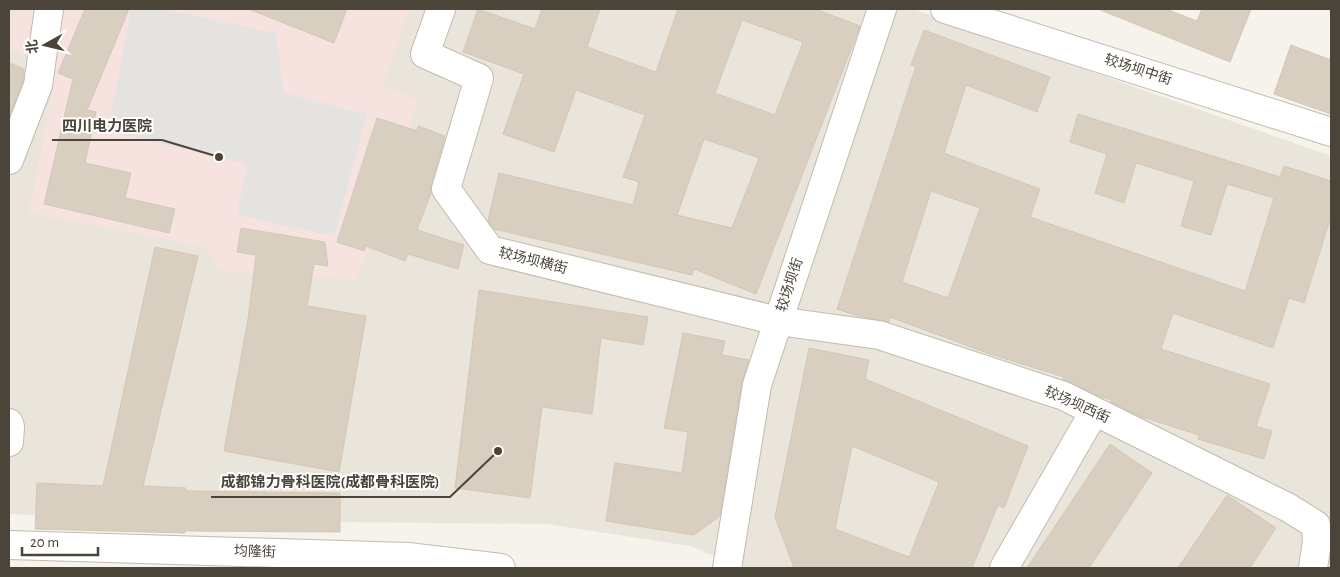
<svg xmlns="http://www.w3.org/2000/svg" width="1340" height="577" viewBox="0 0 1340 577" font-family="'Alegreya Sans','Noto Sans SC',sans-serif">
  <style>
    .residential { fill: #eae5da }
    .medical { fill: #f6e3e0 }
    .parking { fill: #e5e3e0 }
    .building { fill: #d8cfc1; stroke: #d3c7b4; fill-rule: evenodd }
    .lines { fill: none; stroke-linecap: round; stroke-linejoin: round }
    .minor-casing { stroke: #c2bbae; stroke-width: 30 }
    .minor { stroke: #fff; stroke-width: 28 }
    .labels { text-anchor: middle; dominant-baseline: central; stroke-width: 4; stroke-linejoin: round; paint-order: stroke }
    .street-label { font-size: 14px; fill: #4b4439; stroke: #fff }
    .leader { fill: none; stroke: #4b4439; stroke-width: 2 }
    .callout-dot { fill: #4b4439; stroke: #fff; stroke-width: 2 }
    .callout-label { font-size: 15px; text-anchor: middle; font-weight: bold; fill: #4b4439; stroke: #fff; stroke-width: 4; stroke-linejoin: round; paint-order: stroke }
  </style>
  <rect width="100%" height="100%" fill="#f6f3ec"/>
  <polygon class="residential" points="9,9 913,9 1331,156 1331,568 742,568 690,546 547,524 135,520 9,514"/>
  <polygon class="medical" points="9,9 410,9 382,86 418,100 357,280 219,270 206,247 29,213 54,83 26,54 9,49"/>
  <polygon class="parking" points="131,9 163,9 276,33 284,93 367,114 334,236 237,215 247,164 108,131"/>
  <g class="building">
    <polygon points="85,9 129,9 87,110 96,112 85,163 131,173 125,198 175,209 169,233 44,204 73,79 58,73"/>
    <polygon points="251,9 347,9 334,43 251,10"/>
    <path d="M478,9L535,29L542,9H600L587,47L656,72L678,9H815L860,26L756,294L694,269L692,275L494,229L488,221L499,173L633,205L639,182L623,177L645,115L576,90L554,152L503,134L524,74L463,52ZM742,20L803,42L775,115L715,93ZM704,139L759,158L732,228L677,215Z"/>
    <polygon points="1098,9 1166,9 1197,21 1202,9 1251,9 1230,62"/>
    <path d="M924,30L1050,77L1037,112L966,85L944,153L1040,189L1030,217L1245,291L1274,198L1227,184L1211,235L1181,226L1194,181L1136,163L1124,203L1095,193L1107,154L1070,142L1078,114L1280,177L1284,166L1331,181V216L1304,303L1289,298L1273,348L1173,313L1161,349L1270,384L1256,426L1272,431L1264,459L1198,439L1199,435L1139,416L1111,402L1112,400L1096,395L1063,379L1064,377L990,354L890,317L889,322L858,316L837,309L916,66L911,65ZM931,191L980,208L948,298L902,282Z"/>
    <polygon points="1291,45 1331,60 1331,114 1274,94"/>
    <polygon points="9,63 24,69 23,81 9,117"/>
    <polygon points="377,118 417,131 418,126 445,136 431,185 431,193 417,230 464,245 458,269 408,254 405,261 366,246 364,251 337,242"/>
    <polygon points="241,228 325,242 328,266 314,264 307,306 366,316 339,472 224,451 248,319 256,255 237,252"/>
    <polygon points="155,247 198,256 143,486 186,488 186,491 340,493 340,532 185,531 185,533 35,529 37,483 103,486"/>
    <polygon points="479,290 648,317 643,345 601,338 592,414 542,407 530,498 455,488"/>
    <polygon points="683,333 725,341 722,355 749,360 742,382 720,516 694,535 606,521 615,463 682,473 688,432 664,428"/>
    <path d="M809,348L869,360L865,379L1028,446L1004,508L998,505L972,568H794L775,517ZM852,446L939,482L909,557L835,529Z"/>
    <polygon points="1110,444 1152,473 1089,568 1027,568"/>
    <polygon points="1227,495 1276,528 1250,568 1178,568"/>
  </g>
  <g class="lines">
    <defs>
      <g id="minor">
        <polyline points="441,9 425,54 479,78 446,189 490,250 778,321 879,335 1064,396 1289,508 1316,525 1317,542 1313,568"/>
        <polyline points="945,9 1331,132"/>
        <polyline points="9,160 38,85 49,9"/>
        <polyline points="9,423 10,427 9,442"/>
        <polyline points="9,545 408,557 501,568"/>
        <polyline points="727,568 757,385 882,9"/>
        <polyline points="1004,568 1094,412"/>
      </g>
    </defs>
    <use href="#minor" class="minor-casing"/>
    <use href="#minor" class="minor"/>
  </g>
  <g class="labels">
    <g class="street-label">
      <text transform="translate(1138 70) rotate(18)">较场坝中街</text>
      <text transform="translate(533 261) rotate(14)">较场坝横街</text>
      <text transform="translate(790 285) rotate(-72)">较场坝街</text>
      <text transform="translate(1077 405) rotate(24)">较场坝西街</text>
      <text transform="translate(255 552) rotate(2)">均隆街</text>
    </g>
  </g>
  <path class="leader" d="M219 157L162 140H52M498 451L450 497H211"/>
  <g class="callout-dot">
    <circle cx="219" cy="157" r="5"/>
    <circle cx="498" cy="451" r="5"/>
  </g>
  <g class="callout-label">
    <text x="107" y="131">四川电力医院</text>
    <text x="330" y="487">成都锦力骨科医院(成都骨科医院)</text>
  </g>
  <rect width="1340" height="577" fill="none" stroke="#4b4439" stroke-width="20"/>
  <g transform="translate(45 45) rotate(262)" stroke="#ffffff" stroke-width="4" paint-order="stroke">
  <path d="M0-4L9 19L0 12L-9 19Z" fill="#4b4439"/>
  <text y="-8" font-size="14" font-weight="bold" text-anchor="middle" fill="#4b4439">北</text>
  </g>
  <path d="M22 547v8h76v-8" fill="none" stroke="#4b4439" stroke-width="2.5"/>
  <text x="30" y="547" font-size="15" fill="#4b4439" stroke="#ffffff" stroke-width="4" paint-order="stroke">20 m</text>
</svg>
